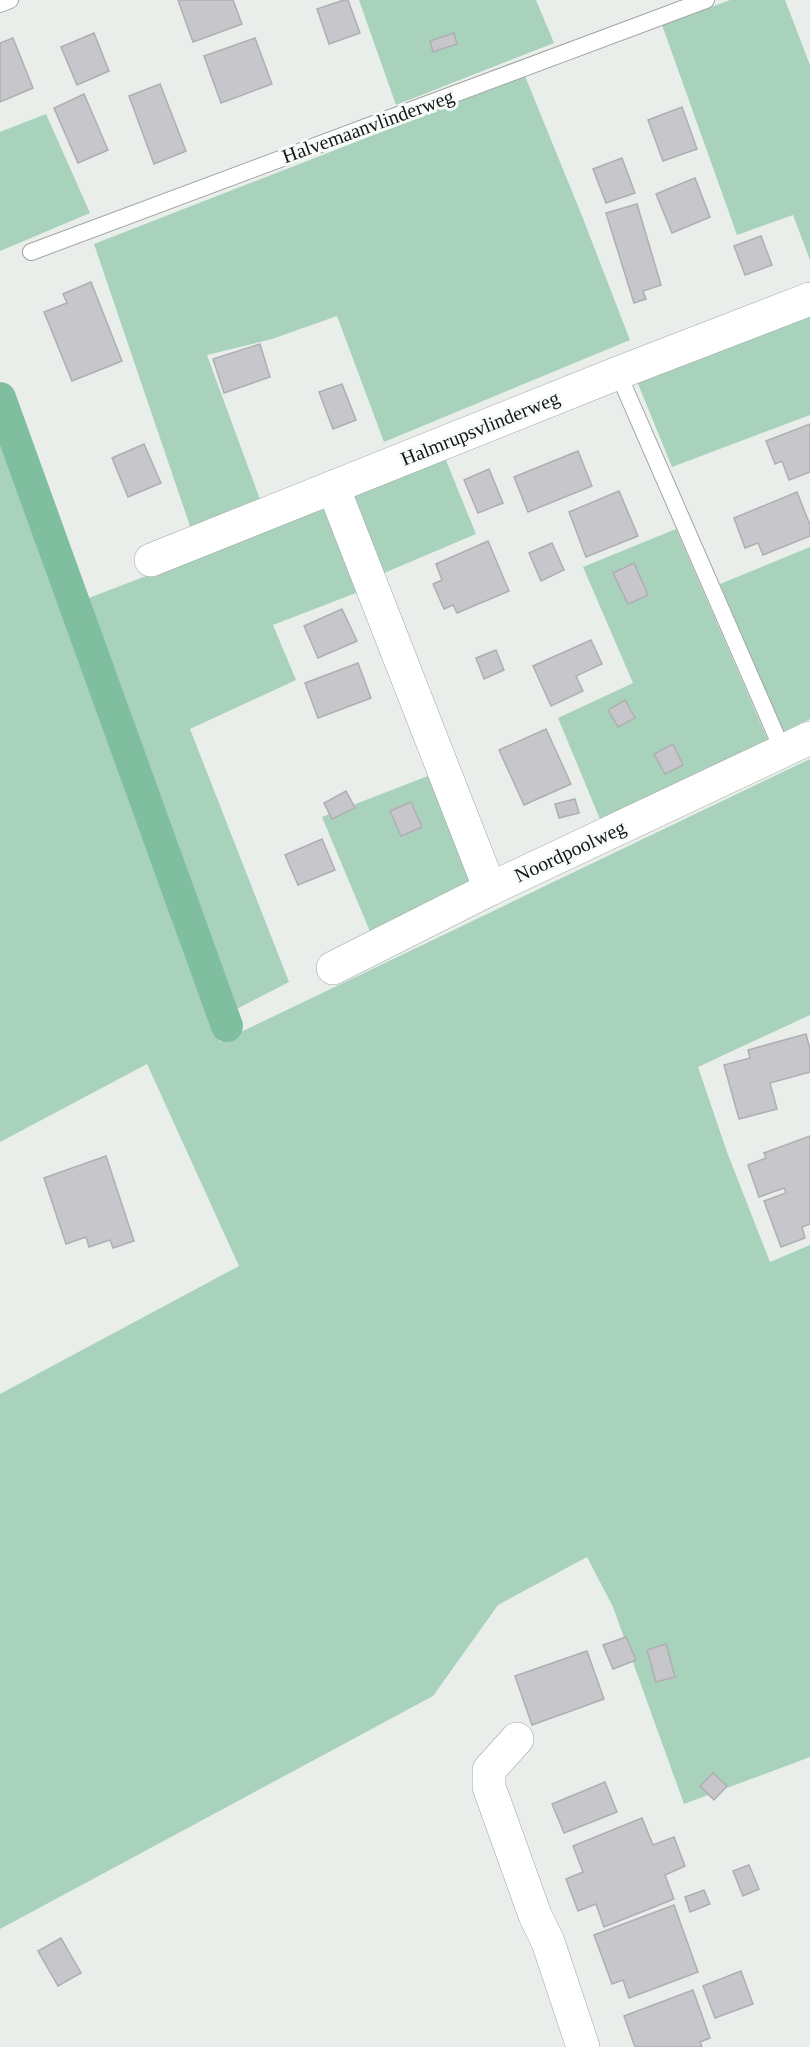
<svg xmlns="http://www.w3.org/2000/svg" width="810" height="2047" viewBox="0 0 810 2047" font-family="Georgia,serif">
  <style>
    .green { fill: #a8d2bc }
    .lines { fill: none; stroke-linecap: round; stroke-linejoin: round }
    .canal { stroke: #7fbe9e; stroke-width: 32 }
    .building { fill: #c7c7cb; stroke: #afaeb3; stroke-width: 1.5 }
    .lane-casing { stroke: #a1a5a3; stroke-width: 18 }
    .street-casing { stroke: #a1a5a3; stroke-width: 34 }
    .lane { stroke: #fff; stroke-width: 16 }
    .street { stroke: #fff; stroke-width: 33 }
    .labels { text-anchor: middle; dominant-baseline: central; stroke-width: 6; stroke-linejoin: round; paint-order: stroke }
    .street-label { font-size: 20px; fill: #141615; stroke: #f7fcf9 }
  </style>
  <rect width="100%" height="100%" fill="#e9eeeb"/>
  <g class="green">
    <polygon points="359,0 536,0 554,43 396,105"/>
    <polygon points="730,0 785,0 810,65 810,260 793,215 737,235 662,25"/>
    <polygon points="525,76 582,216 630,340 384,442 337,316 272,339 207,355 261,502 192,532 94,244"/>
    <polygon points="46,114 90,213 0,251 0,132"/>
    <polygon points="810,314 810,415 672,467 636,379"/>
    <polygon points="0,422 220,1042 810,759 810,1015 698,1067 727,1152 770,1262 810,1245 810,1757 684,1804 613,1607 587,1557 498,1605 433,1696 0,1929 0,1394 239,1266 147,1064 0,1142"/>
    <polygon points="445,458 476,534 377,576 348,504 356,492"/>
    <polygon points="327,507 361,591 273,625 296,680 190,729 289,982 223,1016 73,604"/>
    <polygon points="676,529 770,745 602,824 558,718 633,683 583,567"/>
    <polygon points="810,547 810,719 783,732 720,584"/>
    <polygon points="433,774 479,893 374,941 322,817"/>
  </g>
  <g class="lines">
    <polyline class="canal" points="0,398 227,1026"/>
  </g>
  <g class="building">
    <polygon points="178,0 233,0 242,24 193,42"/>
    <polygon points="344,0 348,0 360,33 329,44 317,9"/>
    <polygon points="94,33 109,71 77,85 61,47"/>
    <polygon points="454,33 457,44 433,52 430,41"/>
    <polygon points="13,38 33,88 0,102 0,43"/>
    <polygon points="255,38 272,84 221,103 204,56"/>
    <polygon points="160,84 186,151 154,164 129,96"/>
    <polygon points="84,94 108,150 78,163 54,108"/>
    <polygon points="682,107 697,149 663,161 648,120"/>
    <polygon points="622,158 635,193 606,203 593,169"/>
    <polygon points="695,178 710,217 672,233 656,194"/>
    <polygon points="637,204 661,285 643,291 646,299 634,303 606,213"/>
    <polygon points="761,236 772,265 745,275 734,246"/>
    <polygon points="91,282 122,361 72,381 44,312 67,303 63,294"/>
    <polygon points="260,344 270,377 224,393 213,359"/>
    <polygon points="342,384 356,420 333,429 319,392"/>
    <polygon points="810,424 810,472 789,480 782,461 775,464 766,441"/>
    <polygon points="144,444 161,483 128,497 112,458"/>
    <polygon points="578,451 592,486 528,512 514,477"/>
    <polygon points="489,469 503,503 478,513 464,480"/>
    <polygon points="619,491 638,536 586,557 569,512"/>
    <polygon points="797,492 810,525 810,536 763,555 758,543 745,548 734,518"/>
    <polygon points="488,541 509,591 457,613 453,605 444,609 433,584 442,580 436,564"/>
    <polygon points="552,543 564,570 541,581 529,553"/>
    <polygon points="634,563 648,595 628,604 613,573"/>
    <polygon points="342,609 357,641 318,658 304,626"/>
    <polygon points="591,640 602,664 576,676 583,691 551,706 533,666"/>
    <polygon points="496,650 504,670 484,679 476,658"/>
    <polygon points="358,663 371,698 318,718 305,683"/>
    <polygon points="625,700 635,718 618,727 608,710"/>
    <polygon points="546,729 571,784 524,805 499,750"/>
    <polygon points="673,744 683,765 665,774 654,754"/>
    <polygon points="346,791 355,808 332,819 324,803"/>
    <polygon points="575,799 579,813 559,818 555,804"/>
    <polygon points="411,802 422,827 401,836 390,811"/>
    <polygon points="322,839 335,870 298,885 285,855"/>
    <polygon points="806,1034 810,1049 810,1072 770,1083 777,1109 739,1119 724,1065 750,1058 748,1050"/>
    <polygon points="810,1136 810,1224 802,1227 805,1238 781,1247 764,1201 786,1193 784,1188 759,1197 748,1165 766,1158 764,1153"/>
    <polygon points="106,1156 134,1241 113,1248 110,1240 89,1247 86,1237 66,1244 44,1178"/>
    <polygon points="626,1637 636,1660 613,1669 603,1645"/>
    <polygon points="666,1644 675,1677 656,1682 647,1650"/>
    <polygon points="587,1651 604,1699 532,1725 515,1676"/>
    <polygon points="713,1773 727,1786 714,1800 700,1786"/>
    <polygon points="605,1782 617,1812 564,1833 552,1804"/>
    <polygon points="642,1818 653,1845 674,1837 685,1866 665,1875 674,1899 604,1927 596,1904 578,1911 566,1879 583,1872 573,1846"/>
    <polygon points="749,1865 759,1889 743,1896 733,1871"/>
    <polygon points="704,1890 710,1904 690,1912 685,1897"/>
    <polygon points="674,1905 698,1972 629,1998 623,1980 612,1984 594,1935"/>
    <polygon points="61,1938 81,1973 58,1986 38,1951"/>
    <polygon points="741,1971 753,2004 715,2018 703,1986"/>
    <polygon points="693,1990 710,2038 700,2042 702,2047 635,2047 624,2016"/>
  </g>
  <g class="lines">
    <defs>
      <g id="lane">
        <polyline points="0,4 10,0"/>
        <polyline points="31,252 706,0"/>
        <polyline points="618,373 783,751"/>
      </g>
      <g id="street">
        <polyline points="333,487 490,889"/>
        <polyline points="151,560 618,373 810,299"/>
        <polyline points="333,968 490,889 810,738"/>
        <polyline points="517,1739 489,1770 489,1787 535,1915 548,1942 583,2047"/>
      </g>
    </defs>
    <use href="#lane" class="lane-casing"/>
    <use href="#street" class="street-casing"/>
    <use href="#lane" class="lane"/>
    <use href="#street" class="street"/>
  </g>
  <g class="labels">
    <g class="street-label">
      <text transform="translate(368 126) rotate(-20)">Halvemaanvlinderweg</text>
      <text transform="translate(480 428) rotate(-22)">Halmrupsvlinderweg</text>
      <text transform="translate(570 851) rotate(-25)">Noordpoolweg</text>
    </g>
  </g>
</svg>
